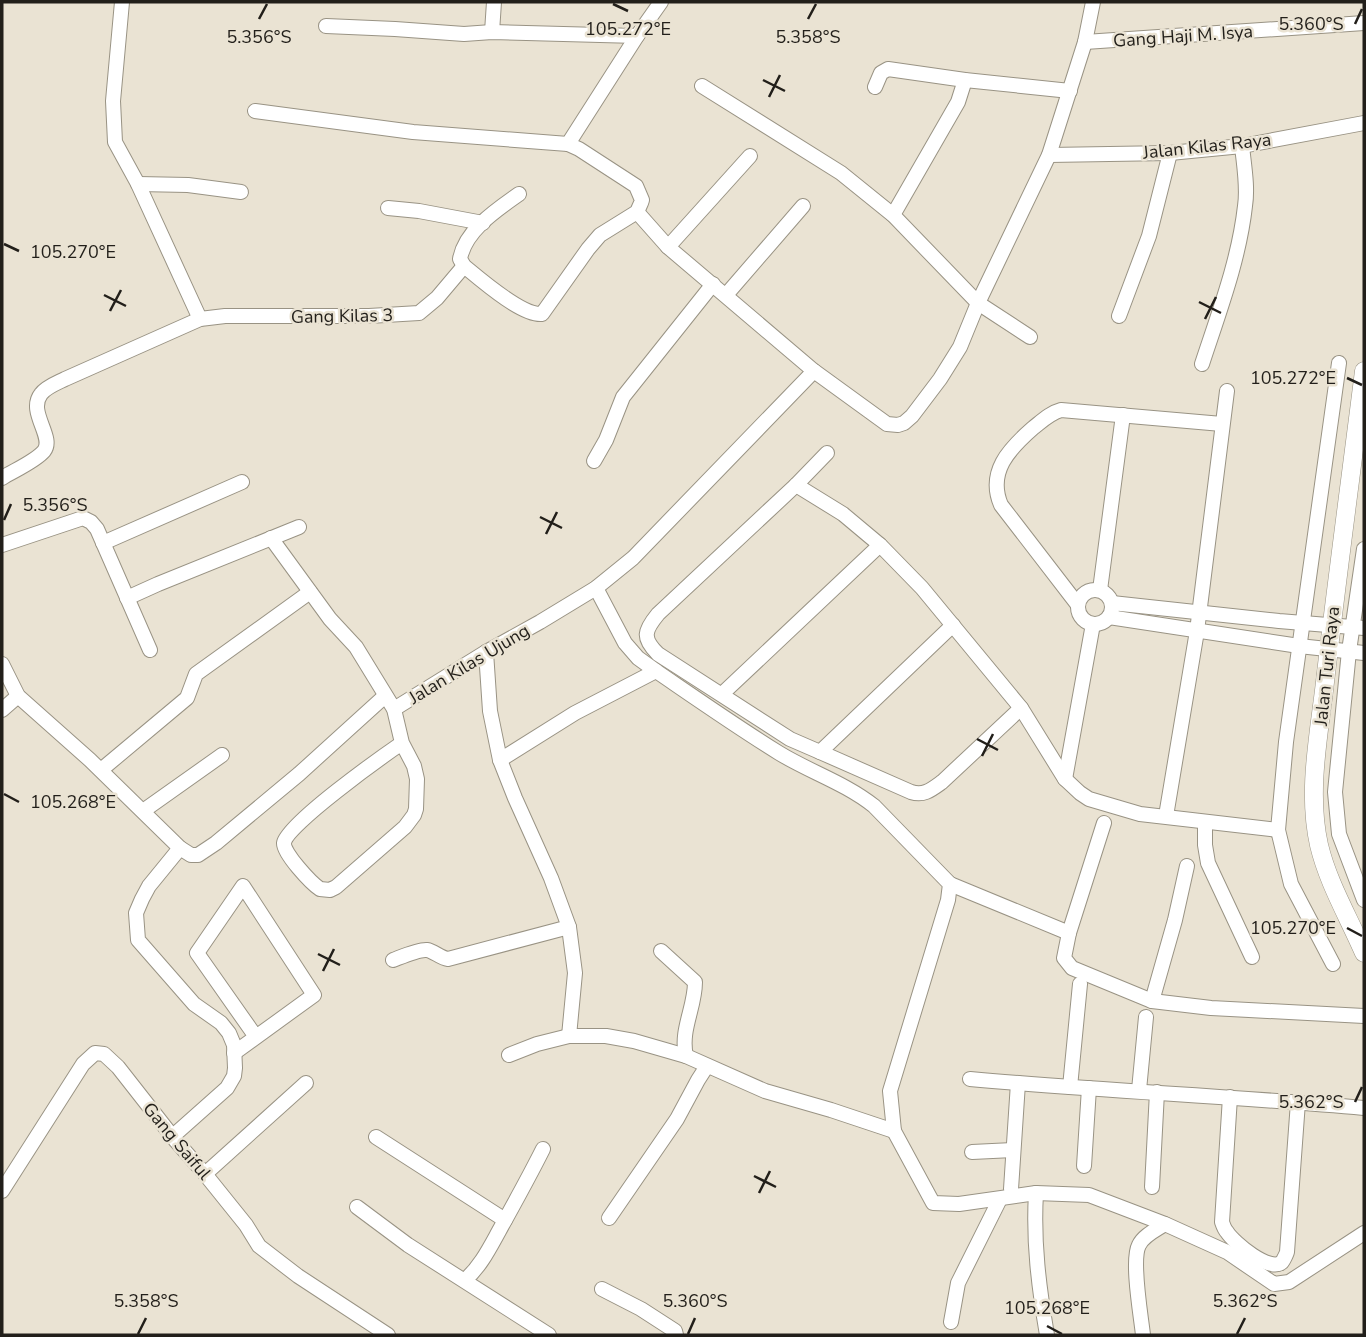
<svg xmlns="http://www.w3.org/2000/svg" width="1366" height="1337" viewBox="0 0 1366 1337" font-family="'Nunito Sans',sans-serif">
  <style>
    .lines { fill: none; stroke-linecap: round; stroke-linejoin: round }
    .minor-casing { stroke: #999384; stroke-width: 16 }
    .tertiary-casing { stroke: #999384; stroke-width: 19 }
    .minor { stroke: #fff; stroke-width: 14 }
    .tertiary { stroke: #fff; stroke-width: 18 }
    .ticks { fill: none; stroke: #221f1a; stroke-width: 2.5 }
    .labels { text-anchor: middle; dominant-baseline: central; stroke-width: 5; stroke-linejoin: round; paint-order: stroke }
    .street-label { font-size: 18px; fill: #221f1a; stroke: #eae3d3 }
    .ticks-label { font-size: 18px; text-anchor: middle; fill: #221f1a; stroke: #eae3d3; stroke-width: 5; stroke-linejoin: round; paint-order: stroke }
  </style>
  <rect width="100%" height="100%" fill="#eae3d3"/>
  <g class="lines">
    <defs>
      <g id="minor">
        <polyline points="122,2 113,101 115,142 138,184 200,319"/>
        <polyline points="326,26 395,29 464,34 492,32 637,36"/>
        <polyline points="492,32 494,2"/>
        <polyline points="1085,42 1364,23"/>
        <polyline points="702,86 841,173 893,215 978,303 1030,337"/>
        <polyline points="875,87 881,73 888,69 965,80 1070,91"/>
        <polyline points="255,111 413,132 568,144 637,36 661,2"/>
        <polyline points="1049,155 1170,153 1242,146 1364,123"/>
        <polyline points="138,184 188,185 241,192"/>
        <path d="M519,194C498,209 465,230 460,259L464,266C481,280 522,316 542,314L588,249L600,235L637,212L641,203L642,200L636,186L579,149L568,144"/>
        <polyline points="388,208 419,211 483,223"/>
        <polyline points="637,212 668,247 814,371 887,424 898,425 904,423 912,416 940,379 960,347 978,303 1049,155 1085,42 1093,2"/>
        <polyline points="893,215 958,102 965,80"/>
        <polyline points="668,247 750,156"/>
        <polyline points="726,295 803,206"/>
        <polyline points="1119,316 1149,236 1170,153"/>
        <path d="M1202,364C1219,312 1239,260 1245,206C1248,187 1244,166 1242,146"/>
        <path d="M827,453L796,485L658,614C644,631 642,638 658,654L790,739L820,752L953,625"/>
        <polyline points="594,461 606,440 623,397 713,284"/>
        <path d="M2,478C13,471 36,461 44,451C55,437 27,412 41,394C46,387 57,383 65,379L200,319L225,316H369L419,313L437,298L464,266"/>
        <polyline points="796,485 843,514 880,545 922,588 1021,708 1065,779 1080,793 1089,799 1140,814 1278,830"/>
        <path d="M271,538L330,619L356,647L394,709L402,743L414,766L417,779L416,809L414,815L405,827L336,887L330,890L320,889C311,883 283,853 284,843C286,825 383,756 402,743"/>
        <polyline points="103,543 242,482"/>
        <polyline points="2,545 83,518 91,522 97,529 150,650"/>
        <polyline points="1364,549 1349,651 1335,792 1339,834 1364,900"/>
        <path d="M596,588L625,643L638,658L656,671C697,699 737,727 779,753C810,772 845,783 874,806L950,884L948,900L890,1091L894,1131L933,1203L959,1204L1036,1193L1089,1195L1165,1224L1227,1252L1274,1284L1289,1282L1364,1233"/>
        <circle cx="1095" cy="607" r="17"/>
        <polyline points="1100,590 1123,415"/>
        <polyline points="127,598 158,584 299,527"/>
        <polyline points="1112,603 1279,621 1364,628"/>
        <path d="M1078,605L1001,505C987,472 1009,449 1033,428C1042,421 1050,413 1061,410L1222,424"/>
        <polyline points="1109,617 1299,646 1364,653"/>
        <polyline points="486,652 490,711 500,760 515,798 551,878 569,927 575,973 569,1036"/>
        <polyline points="2,664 18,696 90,760 180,848 191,855 198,855 216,843 299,774 385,696"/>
        <polyline points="722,694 880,545"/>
        <polyline points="394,709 486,652 540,622 596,588 633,558 814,371"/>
        <polyline points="2,710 18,696"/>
        <path d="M820,752L911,792C924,796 931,790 942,782L1021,708"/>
        <polyline points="500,760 575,713 656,671"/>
        <polyline points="101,770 187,698 196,674 310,592"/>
        <polyline points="1065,779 1093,624"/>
        <polyline points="143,811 222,755"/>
        <polyline points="1166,816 1197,631 1227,391"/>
        <polyline points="1205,822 1205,845 1208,863 1252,957"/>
        <polyline points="1104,823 1069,933 1064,958 1072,968 1152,1001 1211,1008 1364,1016"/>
        <polyline points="950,884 1069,933"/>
        <path d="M661,951L695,982C695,1008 680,1030 686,1056"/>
        <path d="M393,960C401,957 419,949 427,950C434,951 440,958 448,959L569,927"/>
        <polyline points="1333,964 1291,884 1278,830 1286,742 1339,363"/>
        <polyline points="1152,1001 1175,920 1187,866"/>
        <polyline points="234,1053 314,995 243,886 197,953 256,1037"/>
        <polyline points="509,1055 537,1044 569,1036 606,1036 634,1041 686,1056 765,1091 831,1110 894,1131"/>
        <path d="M970,1079C1101,1091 1233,1096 1364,1108"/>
        <polyline points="1070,1087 1080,984"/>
        <polyline points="1139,1090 1146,1017"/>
        <path d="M1230,1097L1222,1222C1223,1225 1225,1230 1227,1232C1234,1243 1270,1273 1282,1262C1283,1261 1287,1253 1287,1252L1298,1102"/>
        <polyline points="173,1136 227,1088 234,1076 235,1068 234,1045 229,1033 221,1023 194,1004 138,940 136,913 142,899 149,886 180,848"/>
        <polyline points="376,1137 505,1220"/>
        <polyline points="972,1152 1013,1150"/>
        <polyline points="1084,1166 1089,1088"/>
        <polyline points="205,1174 306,1083"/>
        <polyline points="1152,1187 1157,1092"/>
        <polyline points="1011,1189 1018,1083"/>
        <polyline points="2,1191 83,1064 95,1053 104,1054 118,1067 176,1141 205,1174 246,1225 259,1246 298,1276 388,1335"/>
        <path d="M1036,1193C1033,1242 1039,1288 1047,1335"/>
        <polyline points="357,1207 408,1245 549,1335"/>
        <polyline points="609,1218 677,1119 698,1080 707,1066"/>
        <path d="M465,1280C480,1267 489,1249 499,1231C514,1204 529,1177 543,1149"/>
        <polyline points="602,1289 641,1309 675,1331 676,1335"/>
        <polyline points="951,1322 958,1283 1000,1199"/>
        <path d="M1143,1335C1141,1316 1131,1260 1139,1245C1144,1235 1156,1230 1165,1224"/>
      </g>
      <path id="tertiary" d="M1364,371C1351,475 1337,578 1325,682C1319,735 1307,792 1319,845C1328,883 1349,918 1364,953"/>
    </defs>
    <use href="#minor" class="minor-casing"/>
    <use href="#tertiary" class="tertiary-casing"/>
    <use href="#minor" class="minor"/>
    <use href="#tertiary" class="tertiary"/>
  </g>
  <path class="ticks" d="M613,4L628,11M259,19L267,4M808,19L816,4M1355,24L1362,9M763,80L785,91M769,97L780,75M4,244L19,251M104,295L126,306M1199,302L1221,313M110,311L121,290M1205,319L1216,297M1347,378L1362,385M540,517L562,528M4,520L11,504M546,534L557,512M977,739L998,750M982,756L993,734M4,794L19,802M1347,928L1362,936M318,954L340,965M323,971L334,949M1355,1102L1362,1087M754,1176L776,1187M759,1193L770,1171M1047,1326L1062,1334M138,1334L146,1318M688,1334L695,1318M1237,1334L1245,1318"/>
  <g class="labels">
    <g class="street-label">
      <text transform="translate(1183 36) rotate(-4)">Gang Haji M. Isya</text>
      <text transform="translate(1207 146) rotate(-6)">Jalan Kilas Raya</text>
      <text transform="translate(342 316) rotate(-1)">Gang Kilas 3</text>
      <text transform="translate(469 664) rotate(-31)">Jalan Kilas Ujung</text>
      <text transform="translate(1327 666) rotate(-84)">Jalan Turi Raya</text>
      <text transform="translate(177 1141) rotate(50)">Gang Saiful</text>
    </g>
  </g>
  <g class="ticks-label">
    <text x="1311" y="30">5.360°S</text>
    <text x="628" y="35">105.272°E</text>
    <text x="259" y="43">5.356°S</text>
    <text x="808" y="43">5.358°S</text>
    <text x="73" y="258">105.270°E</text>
    <text x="1293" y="384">105.272°E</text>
    <text x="55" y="511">5.356°S</text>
    <text x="73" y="808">105.268°E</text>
    <text x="1293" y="934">105.270°E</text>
    <text x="1311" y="1108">5.362°S</text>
    <text x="146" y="1307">5.358°S</text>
    <text x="695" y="1307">5.360°S</text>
    <text x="1245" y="1307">5.362°S</text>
    <text x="1047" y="1314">105.268°E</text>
  </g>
  <rect width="1366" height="1337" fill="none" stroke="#221f1a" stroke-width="7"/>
</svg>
